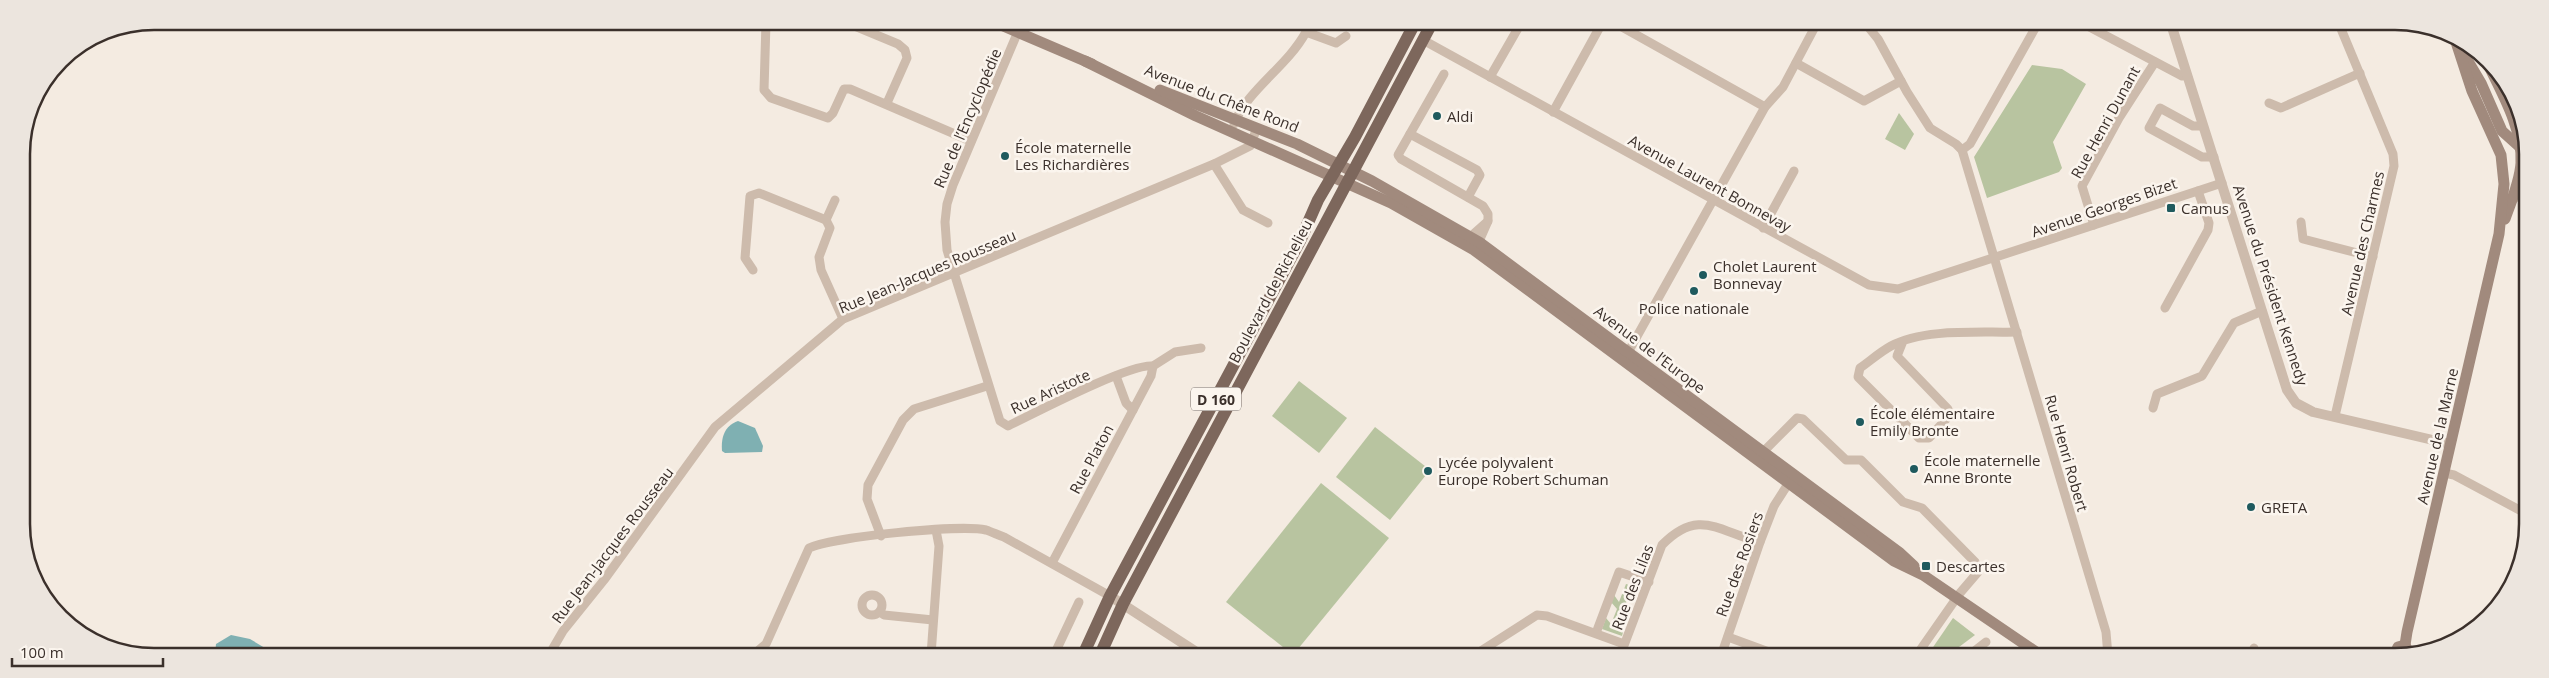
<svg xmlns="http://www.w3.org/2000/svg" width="2549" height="678" viewBox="0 0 2549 678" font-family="'Open Sans',sans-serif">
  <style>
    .green { fill: #b8c4a0 }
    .water { fill: #7fb0b2 }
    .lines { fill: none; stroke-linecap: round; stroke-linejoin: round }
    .minor { stroke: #cdbbac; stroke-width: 9 }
    .tertiary { stroke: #cdbbac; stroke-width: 10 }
    .secondary { stroke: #a18a7d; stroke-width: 11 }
    .primary { stroke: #7d675c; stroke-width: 12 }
    .poi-dot { fill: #1f5a5e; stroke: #fbf5ee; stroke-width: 2 }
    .labels { text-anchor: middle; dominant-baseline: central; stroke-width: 5; stroke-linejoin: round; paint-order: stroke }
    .shield { fill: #fbf5ee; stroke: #756b66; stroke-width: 1 }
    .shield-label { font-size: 14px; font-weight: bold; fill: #3b302b }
    .street-label { font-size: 15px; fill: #3b302b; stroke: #fbf5ee }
    .poi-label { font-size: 15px; fill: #3b302b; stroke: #fbf5ee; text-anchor: start }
    .rim { fill: none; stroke: #3b302b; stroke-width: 2.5 }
  </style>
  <rect width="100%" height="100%" fill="#f4ebe1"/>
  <g class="green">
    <polygon points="2032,65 2062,69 2086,84 2053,142 2062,168 2059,172 1987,198 1974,157"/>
    <polygon points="1899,113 1914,134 1905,150 1885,139"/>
    <polygon points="1299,381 1347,418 1319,453 1272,416"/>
    <polygon points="1375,427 1430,470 1390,520 1336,477"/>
    <polygon points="1321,483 1389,538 1293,655 1226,602"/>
    <polygon points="1626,584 1632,586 1626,603 1631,611 1628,617 1623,611 1618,624 1623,632 1622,636 1602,629 1606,618 1611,624 1617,609 1611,602 1614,595 1619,602"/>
    <polygon points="1953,618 1975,635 1947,656 1927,656"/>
  </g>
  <g class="water">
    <path d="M738,421L755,428L763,446L762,452L725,453L722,451C721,438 724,426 738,421Z"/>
    <polygon points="231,635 250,639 275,654 215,654 216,644"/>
  </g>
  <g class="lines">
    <g class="minor">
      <polyline points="766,22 764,90 771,98 828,118 833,113 844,89 850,89 971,141"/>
      <polyline points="845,22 898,44 905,50 907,58 887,103"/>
      <path d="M1022,22L953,185L947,204L945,222L947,250L1000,421L1008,426C1035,413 1130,363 1153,366L1175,352L1201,348"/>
      <polyline points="1615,23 1765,107"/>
      <polyline points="1865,23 1878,39 1907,92 1930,128 1956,144 1962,150 2106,632 2108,656"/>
      <polyline points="2082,23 2182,76 2187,75"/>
      <polyline points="1423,40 1869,285 1898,289 2222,183"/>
      <polyline points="1796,63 1864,101 1901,81"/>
      <polyline points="1444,74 1398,155 1401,159 1483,206 1488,214 1488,221"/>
      <polyline points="1490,77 1521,23"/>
      <polyline points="2269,103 2281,108 2360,73"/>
      <polyline points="1553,112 1602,23"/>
      <path d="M1234,124C1248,89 1287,67 1306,32L1336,43L1346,36"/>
      <polyline points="2203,126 2193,126 2160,108 2149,128 2202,157 2214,157"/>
      <polyline points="1410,134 1477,170 1480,175 1468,197"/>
      <polyline points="1962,150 1970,144 2038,23"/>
      <polyline points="1214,164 1243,210 1268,223"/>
      <polyline points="835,200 826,220 830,228 819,257 821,270 843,319"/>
      <polyline points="2511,200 2525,193"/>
      <polyline points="2301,222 2303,239 2373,257"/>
      <polyline points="2094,225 2082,186 2119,118 2155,62"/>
      <polyline points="1763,228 1794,171"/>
      <polyline points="1470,237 1488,221 1477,246"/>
      <polyline points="753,270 745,258 750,196 759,193 826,220"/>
      <polyline points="2165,308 2208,230 2209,223 2198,191"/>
      <path d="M1903,341L1897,356L1948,409V417L1929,438H1919L1858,377L1860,368C1870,361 1880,352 1891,346C1923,328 1981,333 2017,332"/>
      <polyline points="1626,356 1765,107 1783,87 1817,23"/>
      <polyline points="1116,376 1126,403 1133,410"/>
      <polyline points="2153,408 2157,394 2202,376 2234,323 2262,311"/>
      <polyline points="2335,416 2394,166 2393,154 2339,24"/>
      <polyline points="1763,452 1797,418 1803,419 1846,460 1861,460 1903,502 1922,508 1975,562 1978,572 1960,593 1916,656"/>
      <polyline points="2444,473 2454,475 2525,513"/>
      <polyline points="881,536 867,499 868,485 903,420 914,409 987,386"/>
      <polyline points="1052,563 1151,376 1153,366"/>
      <circle cx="872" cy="605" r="10"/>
      <polyline points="880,612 884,615 933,620"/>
      <polyline points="1596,633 1619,572 1649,582"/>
      <polyline points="1728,637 1780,656"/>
      <polyline points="549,655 563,631 604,580 715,427 843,319 1214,164 1250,146 1257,128"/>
      <path d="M753,655L766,644L809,548C832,537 961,524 986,530C992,532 998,535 1004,537L1110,596"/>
      <polyline points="931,655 939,546 936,530"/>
      <polyline points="1054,655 1079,602"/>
      <polyline points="1473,656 1537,615 1547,616 1624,644"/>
      <path d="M1620,656L1662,545C1699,507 1719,532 1760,542"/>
      <polyline points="1721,656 1760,542 1774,506 1788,484"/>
      <polyline points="1968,656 1986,642"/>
      <polyline points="2252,656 2254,648"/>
    </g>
    <g class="tertiary">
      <polyline points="2171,24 2287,390 2296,403 2313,412 2450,444"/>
      <polyline points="1110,596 1201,655"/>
    </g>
    <g class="secondary">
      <polyline points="994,22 1092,64"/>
      <polyline points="2465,56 2481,83 2502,131 2522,149"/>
      <path d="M2485,58C2500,90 2523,127 2521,163C2520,181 2511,202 2505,219"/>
      <polyline points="1085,61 1196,116 1391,203 1474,250 1894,561 1923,575 2042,656"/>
      <polyline points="1160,90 1297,144 1372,181 1479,242 1900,553 1914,566"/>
      <polyline points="2410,655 2405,645 2407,632 2499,234 2504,184 2501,155 2472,91 2456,42"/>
      <polyline points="2394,656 2398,647 2405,645"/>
    </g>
    <g class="primary">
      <polyline points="1083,655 1110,596 1300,241 1318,200 1355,137 1415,23"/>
      <polyline points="1100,655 1123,604 1432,23"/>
    </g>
  </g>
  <g class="poi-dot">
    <circle cx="1437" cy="116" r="5"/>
    <circle cx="1005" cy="156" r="5"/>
    <rect x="2166" y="203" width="10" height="10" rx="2.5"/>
    <circle cx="1703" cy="275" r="5"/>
    <circle cx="1694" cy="291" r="5"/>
    <circle cx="1860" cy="422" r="5"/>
    <circle cx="1914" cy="469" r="5"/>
    <circle cx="1428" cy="471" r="5"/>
    <circle cx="2251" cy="507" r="5"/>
    <rect x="1921" y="561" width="10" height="10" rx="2.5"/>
  </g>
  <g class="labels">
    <rect class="shield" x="1191" y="387.5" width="50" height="23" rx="4"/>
    <g class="shield-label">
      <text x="1216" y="399">D 160</text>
    </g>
    <g class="street-label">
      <text transform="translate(1222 98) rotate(21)">Avenue du Chêne Rond</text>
      <text transform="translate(967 118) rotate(-67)">Rue de l’Encyclopédie</text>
      <text transform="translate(2105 122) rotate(-61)">Rue Henri Dunant</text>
      <text transform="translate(1710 183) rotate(29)">Avenue Laurent Bonnevay</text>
      <text transform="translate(2104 207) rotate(-19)">Avenue Georges Bizet</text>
      <text transform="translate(2362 243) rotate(-77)">Avenue des Charmes</text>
      <text transform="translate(927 271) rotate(-23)">Rue Jean-Jacques Rousseau</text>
      <text transform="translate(2271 285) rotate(72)">Avenue du Président Kennedy</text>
      <text transform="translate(1270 291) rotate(-62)">Boulevard de Richelieu</text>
      <text transform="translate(1650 349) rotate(37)">Avenue de l’Europe</text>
      <text transform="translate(1050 391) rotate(-25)">Rue Aristote</text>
      <text transform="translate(2437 436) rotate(-77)">Avenue de la Marne</text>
      <text transform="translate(2067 453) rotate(74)">Rue Henri Robert</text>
      <text transform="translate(1091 459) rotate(-62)">Rue Platon</text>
      <text transform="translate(612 545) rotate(-53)">Rue Jean-Jacques Rousseau</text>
      <text transform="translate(1739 564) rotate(-70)">Rue des Rosiers</text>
      <text transform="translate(1632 587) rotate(-69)">Rue des Lilas</text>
    </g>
    <g class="poi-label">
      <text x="1447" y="116">Aldi</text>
      <text x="1015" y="147">École maternelle<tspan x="1015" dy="17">Les Richardières</tspan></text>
      <text x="2181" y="208">Camus</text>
      <text x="1713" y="266">Cholet Laurent<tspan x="1713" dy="17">Bonnevay</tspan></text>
      <text x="1694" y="308" text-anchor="middle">Police nationale</text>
      <text x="1870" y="413">École élémentaire<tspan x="1870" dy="17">Emily Bronte</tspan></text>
      <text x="1924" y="460">École maternelle<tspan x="1924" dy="17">Anne Bronte</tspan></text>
      <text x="1438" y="462">Lycée polyvalent<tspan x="1438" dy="17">Europe Robert Schuman</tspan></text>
      <text x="2261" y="507">GRETA</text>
      <text x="1936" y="566">Descartes</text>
    </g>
  </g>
  <path d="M0 0H2549V678H0ZM154 30H2395A124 124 0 0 1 2519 154V524A124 124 0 0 1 2395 648H154A124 124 0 0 1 30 524V154A124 124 0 0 1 154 30Z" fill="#ece5de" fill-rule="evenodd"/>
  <path class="rim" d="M154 30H2395A124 124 0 0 1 2519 154V524A124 124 0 0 1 2395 648H154A124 124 0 0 1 30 524V154A124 124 0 0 1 154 30Z"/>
  <path d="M12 658v8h151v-8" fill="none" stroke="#3b302b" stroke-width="2.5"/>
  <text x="20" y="658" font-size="15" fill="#3b302b" stroke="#fbf5ee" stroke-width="4" paint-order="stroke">100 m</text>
</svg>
